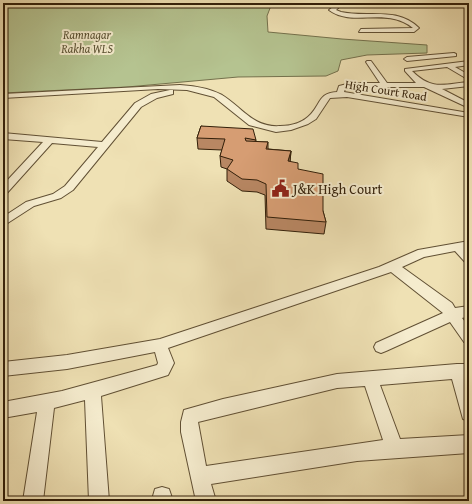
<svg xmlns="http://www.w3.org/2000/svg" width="472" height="504" viewBox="0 0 472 504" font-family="'Gentium Book Plus',serif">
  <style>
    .green { fill: #b5c390; stroke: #74714c }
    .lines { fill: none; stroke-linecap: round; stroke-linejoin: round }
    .minor-casing { stroke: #615034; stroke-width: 2 }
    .minor { fill: #f5ecce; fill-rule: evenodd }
    .wall { fill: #b88763; stroke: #321f09 }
    .shaded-wall { fill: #966e50; stroke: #321f09 }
    .building { fill: #d69d73; stroke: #321f09 }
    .labels { text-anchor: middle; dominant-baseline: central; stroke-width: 4; stroke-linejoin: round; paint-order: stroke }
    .far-park-label { font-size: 12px; font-style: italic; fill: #595032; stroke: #f5ecce }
    .far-street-label { font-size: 12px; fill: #321f09; stroke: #f5ecce }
    .poi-label { font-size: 14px; fill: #321f09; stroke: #f5ecce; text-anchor: start }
  </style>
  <rect width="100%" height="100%" fill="#efe1b4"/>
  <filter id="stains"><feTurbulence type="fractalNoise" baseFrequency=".005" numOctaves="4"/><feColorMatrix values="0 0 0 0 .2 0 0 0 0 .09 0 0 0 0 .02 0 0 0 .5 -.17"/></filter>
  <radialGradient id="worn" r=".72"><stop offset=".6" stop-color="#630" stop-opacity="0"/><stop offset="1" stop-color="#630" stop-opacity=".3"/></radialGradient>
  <polygon class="green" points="3,3 272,3 267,16 268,32 342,39 427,45 427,53 367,55 341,60 338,71 326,76 238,77 127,87 3,93"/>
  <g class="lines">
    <defs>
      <g id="minor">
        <path d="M338,3H343L336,10L341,12C368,18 397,6 419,28L414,32H359L361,29L413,28C385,6 353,28 329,10Z"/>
        <polygon points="454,53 456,54 456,56 407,61 404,59 407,57"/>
        <path d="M367,61H371L387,83H416L405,71V69L469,61V65L455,67L469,75V80L447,67L412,71C432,91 444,84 469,82V86L442,89L469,103V108L424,87H352L345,89L344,92L469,113V117L347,97L330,98L316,119L308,124L291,130L276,132L249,125L214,97L187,90L158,89L3,98V94L180,85C194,86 209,88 222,95C242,107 253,128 280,126C291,126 303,123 311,114C321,103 319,93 337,92L339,86L351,83H380L366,62Z"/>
        <polygon points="170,90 173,90 173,94 157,98 141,107 73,190 61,198 34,206 3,226 3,217 26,202 53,194 65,186 98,147 52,143 7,193 3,194 3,185 43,142 3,139 3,133 102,142 135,103 151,94"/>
        <polygon points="469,241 469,249 467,249 469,251 469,263 465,262 455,251 424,257 402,267 452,303 455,308 469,306 469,316 462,318 469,327 469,344 464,342 450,322 386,351 381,353 376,351 374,347 376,343 443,313 391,272 168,348 174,363 168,375 101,396 109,501 89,501 85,400 54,408 43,501 23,501 37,412 3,418 3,402 62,391 157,365 158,363 155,352 67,369 3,376 3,362 67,355 160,339 379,267 418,250"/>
        <path d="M457,364H469V378H467L469,385V421L463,419L452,379L380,385L400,439L469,435V453L357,461L211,484L216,501H196L181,432V422L184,410L223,399L337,374ZM365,386L383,440L206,466L198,422L337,388Z"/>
        <polygon points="162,487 169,489 173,501 153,501 153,496 155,489"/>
      </g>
    </defs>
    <use href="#minor" class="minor-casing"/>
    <use href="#minor" class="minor"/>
  </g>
  <polygon class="wall" points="201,126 256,140 256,142 268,142 268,149 291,151 290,161 298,169 323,211 326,222 324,234 266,229 265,195 257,192 242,191 227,181 227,169 221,167 220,156 222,150 198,149 197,138"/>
  <polygon class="shaded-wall" points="291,151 290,162 288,161"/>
  <polygon class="building" points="201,126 253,129 256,140 245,138 246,141 268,142 266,149 291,151 288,161 298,163 298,169 323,174 323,211 326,222 267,217 266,184 257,180 242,179 227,169 233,160 220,156 225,139 197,138"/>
  <defs>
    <symbol id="civic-bare" viewBox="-9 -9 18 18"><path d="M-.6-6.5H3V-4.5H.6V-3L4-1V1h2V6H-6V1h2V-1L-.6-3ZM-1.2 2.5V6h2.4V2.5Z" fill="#8f2418" stroke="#f5ecce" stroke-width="2.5" paint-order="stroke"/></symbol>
  </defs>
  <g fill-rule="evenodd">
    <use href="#civic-bare" x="268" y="176" width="25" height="25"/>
  </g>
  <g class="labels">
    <g class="far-park-label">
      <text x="87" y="34">Ramnagar<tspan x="87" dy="14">Rakha WLS</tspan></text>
    </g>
    <g class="far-street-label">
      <text transform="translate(386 90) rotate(9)">High Court Road</text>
    </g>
    <g class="poi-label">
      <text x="293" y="189">J&amp;K High Court</text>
    </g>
  </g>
  <rect width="472" height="504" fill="none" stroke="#efe1b4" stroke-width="16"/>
  <rect x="4" y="4" width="464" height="496" fill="none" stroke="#321f09" stroke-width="2"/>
  <rect x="8" y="8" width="456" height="488" fill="none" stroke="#321f09"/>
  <rect width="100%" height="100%" filter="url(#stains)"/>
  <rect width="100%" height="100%" fill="url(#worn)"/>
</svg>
